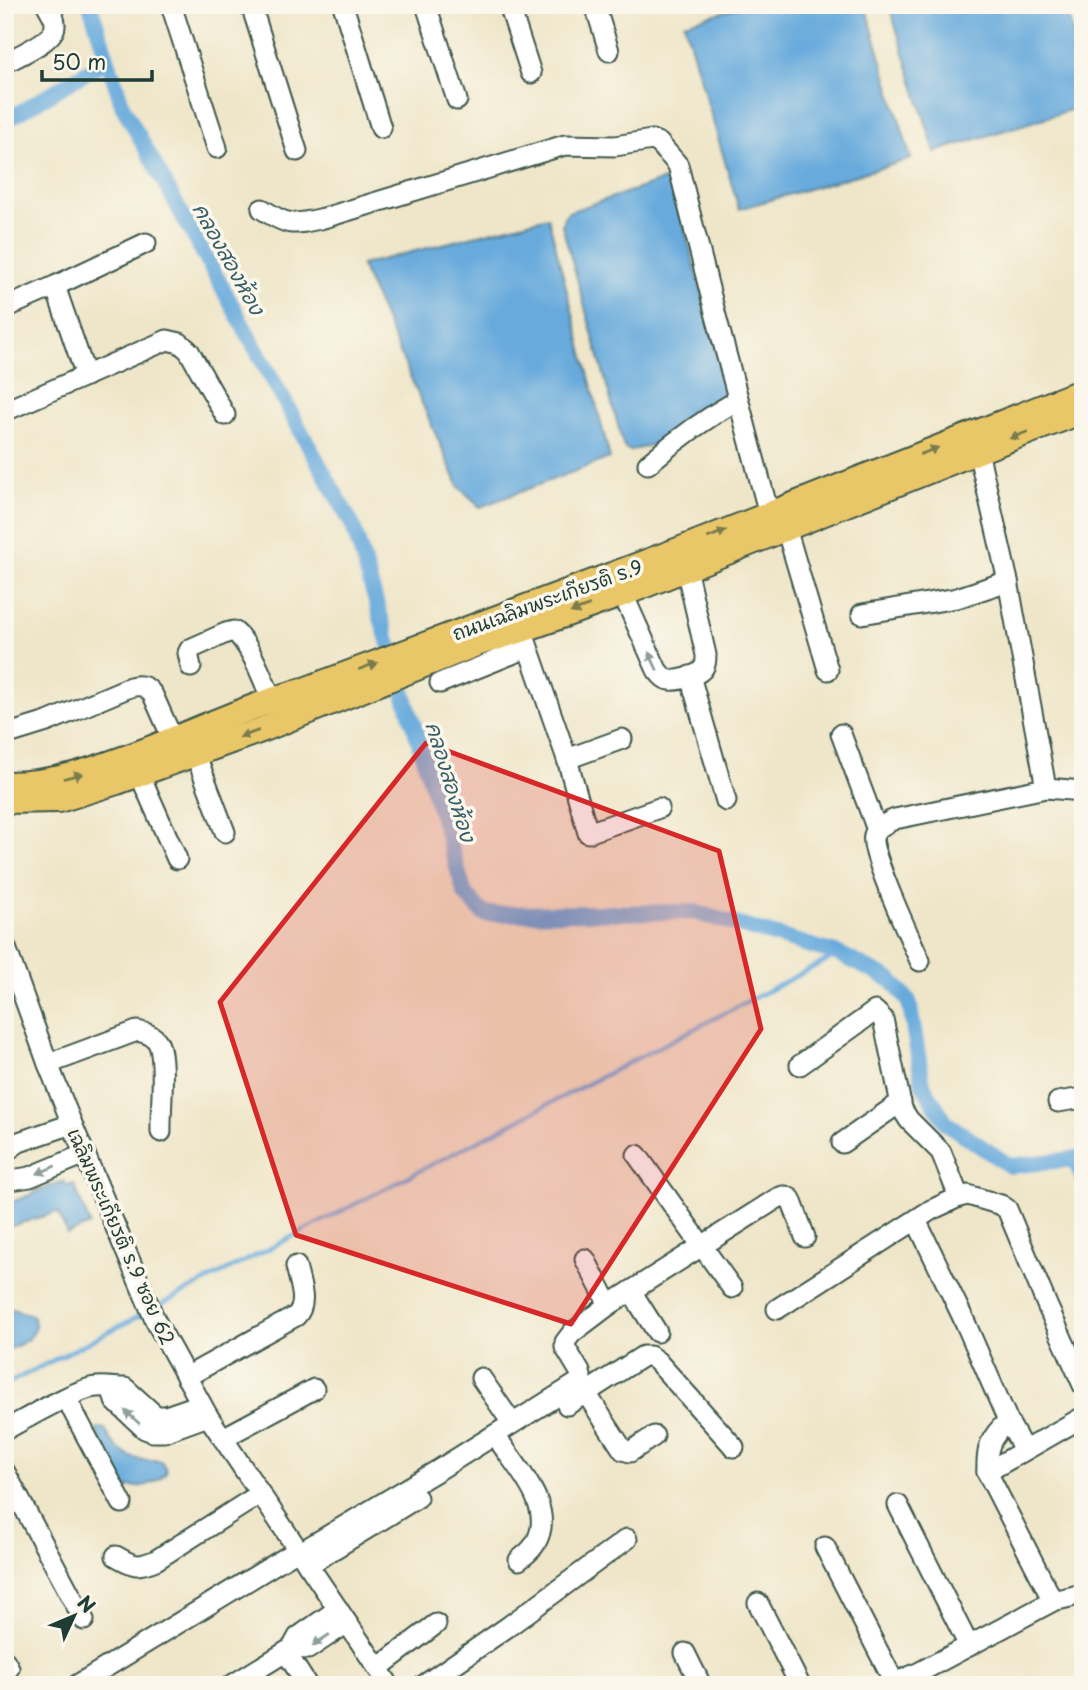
<svg xmlns="http://www.w3.org/2000/svg" width="1088" height="1690" viewBox="0 0 1088 1690" font-family="'Playpen Sans','Playpen Sans Thai',sans-serif">
  <style>
    .water { fill: #68aadc; stroke: #447488; stroke-width: 2 }
    .lines { fill: none; stroke-linecap: round; stroke-linejoin: round }
    .stream { stroke: #68aadc; stroke-width: 4.5 }
    .canal { stroke: #68aadc; stroke-width: 16 }
    .minor-casing { stroke: #3e564a; stroke-width: 23 }
    .major-casing { stroke: #3e564a; stroke-width: 28 }
    .minor { stroke: #fff; stroke-width: 19 }
    .major { stroke: #e9c769; stroke-width: 24 }
    .oneway { fill: #7a7b4c }
    .oneway2 { fill: #8f9e9a }
    .marked { fill: #d62828; fill-opacity: 0.2; stroke: #d62828; stroke-width: 5; stroke-linejoin: round }
    .labels { text-anchor: middle; dominant-baseline: central; stroke-width: 7; stroke-linejoin: round; paint-order: stroke }
    .street-label { font-size: 19px; fill: #1f3d34; stroke: #fbf7ec }
    .water-label { font-size: 21px; font-style: italic; fill: #355e66; stroke: #fbf7ec }
  </style>
  <rect width="100%" height="100%" fill="#fbf7ec"/>
  <filter id="ink" filterUnits="userSpaceOnUse"><feTurbulence type="fractalNoise" baseFrequency=".0143" numOctaves="2"/><feDisplacementMap in="SourceGraphic" scale="14" xChannelSelector="R" yChannelSelector="G"/><feConvolveMatrix kernelMatrix="1 2 1 2 8 2 1 2 1" color-interpolation-filters="sRGB"/></filter>
  <filter id="wash" filterUnits="userSpaceOnUse"><feTurbulence type="fractalNoise" baseFrequency=".00686" numOctaves="4" result="noise"/><feDisplacementMap in="SourceGraphic" scale="28" xChannelSelector="R" yChannelSelector="G"/><feGaussianBlur stdDeviation="1.57" result="paint"/><feColorMatrix in="noise" values="0 0 0 0 0 0 0 0 0 0 0 0 0 0 0 0 0 1.4 0 .05"/><feComposite in="paint" operator="in"/></filter>
  <g filter="url(#wash)">
    <rect width="100%" height="100%" fill="#efe6c9"/>
    <g class="water">
      <polygon points="747,5 865,5 911,159 739,209 684,23"/>
      <polygon points="889,5 1066,5 1083,75 1083,106 935,152"/>
      <polygon points="664,180 669,181 673,186 727,385 725,394 719,401 661,442 630,451 624,447 562,225 564,217 568,212"/>
      <polygon points="548,217 610,458 480,507 459,487 361,265"/>
      <polygon points="64,1181 65,1186 74,1184 90,1225 67,1234 58,1212 5,1228 5,1205"/>
      <path d="M5,1307L32,1315L36,1327C30,1343 18,1344 5,1352Z"/>
      <path d="M100,1428L105,1429C111,1443 123,1456 138,1459C146,1461 154,1459 161,1461L167,1470C161,1482 143,1488 129,1487L127,1489L96,1432L97,1429Z"/>
    </g>
    <g class="lines">
      <g class="stream">
        <polyline points="156,1307 839,954"/>
        <polyline points="5,1385 145,1313"/>
      </g>
      <g class="canal">
        <polyline points="90,5 123,107 353,526 465,894 484,914 694,912 839,954 891,980 909,1001 923,1085 946,1123 1010,1166 1083,1158"/>
        <polyline points="5,121 107,60"/>
        <polyline points="1074,1158 1083,1179"/>
      </g>
    </g>
  </g>
  <g filter="url(#ink)">
    <g class="lines">
      <defs>
        <g id="minor">
          <polyline points="171,5 217,148"/>
          <polyline points="251,5 297,151"/>
          <polyline points="343,5 381,128"/>
          <polyline points="426,5 457,100"/>
          <polyline points="509,5 531,73"/>
          <polyline points="595,5 609,51"/>
          <path d="M5,63C17,56 54,41 55,26C56,19 50,11 47,5"/>
          <path d="M262,209C289,227 293,225 324,218L565,145L615,146L652,140L659,143L678,165L716,316L769,514"/>
          <polyline points="55,286 86,376"/>
          <polyline points="5,308 55,286 146,243"/>
          <polyline points="5,411 167,340 180,343 189,351 225,415"/>
          <polyline points="978,451 1008,581 1046,788"/>
          <path d="M648,464C677,439 704,419 738,400"/>
          <polyline points="786,528 828,670"/>
          <path d="M617,581L657,670C661,675 664,680 671,680C680,681 700,675 704,667C706,664 706,658 706,655L683,555"/>
          <polyline points="862,614 957,598 1008,581"/>
          <polyline points="522,630 567,759 588,833 659,808"/>
          <path d="M191,667L188,653L190,649L226,633L234,631C251,645 263,680 272,700"/>
          <polyline points="690,676 726,801"/>
          <polyline points="440,683 527,648"/>
          <polyline points="841,734 877,830"/>
          <path d="M5,735L47,722L130,687C141,684 147,686 153,695L173,740"/>
          <polyline points="195,753 225,832"/>
          <polyline points="567,759 622,739"/>
          <polyline points="139,773 177,859"/>
          <polyline points="5,945 48,1064 72,1124 155,1320 208,1416 389,1685"/>
          <path d="M920,961C912,942 868,849 874,835C877,826 887,823 895,819L1046,788L1083,791"/>
          <path d="M48,1064L137,1031C145,1033 152,1034 157,1041C167,1056 160,1112 161,1132"/>
          <polyline points="800,1065 875,1011 883,1019 902,1109 909,1120 941,1152 959,1197"/>
          <polyline points="1058,1102 1083,1098"/>
          <polyline points="842,1143 901,1102"/>
          <polyline points="5,1152 19,1142 72,1124"/>
          <polyline points="637,1155 732,1288"/>
          <polyline points="5,1181 30,1177 85,1154"/>
          <polyline points="916,1220 965,1322 1008,1421 1024,1450"/>
          <polyline points="585,1259 609,1305"/>
          <polyline points="631,1291 657,1332"/>
          <polyline points="777,1309 931,1210 959,1197 968,1195 1001,1205 1007,1209 1047,1305 1083,1385"/>
          <path d="M186,1377L296,1316C309,1303 299,1282 296,1266"/>
          <polyline points="481,1378 512,1423"/>
          <polyline points="112,1389 115,1401 145,1429 153,1432 164,1432 208,1416"/>
          <polyline points="586,1393 623,1450 630,1452 654,1436"/>
          <polyline points="66,1398 122,1503"/>
          <polyline points="567,1405 643,1356 650,1356 657,1361 734,1447"/>
          <path d="M1008,1421C990,1437 986,1448 987,1472L1053,1601"/>
          <path d="M5,1430C24,1420 79,1387 97,1387C107,1386 116,1388 125,1388L156,1416H166L201,1404"/>
          <polyline points="223,1438 314,1389"/>
          <path d="M502,1445C521,1473 556,1510 535,1544C531,1551 525,1555 519,1560"/>
          <polyline points="5,1472 84,1620"/>
          <polyline points="987,1472 1083,1417"/>
          <polyline points="898,1505 969,1646"/>
          <polyline points="825,1547 894,1682"/>
          <path d="M299,1553L440,1469L579,1382L581,1376L580,1372L565,1347V1342L572,1333L609,1305L776,1199C782,1196 785,1194 791,1199L805,1237"/>
          <path d="M116,1556C133,1566 137,1568 156,1560L260,1494"/>
          <polyline points="308,1565 417,1498"/>
          <polyline points="758,1603 800,1685"/>
          <polyline points="292,1648 308,1649 347,1623"/>
          <polyline points="286,1652 307,1685"/>
          <polyline points="685,1653 701,1685"/>
          <polyline points="5,1661 9,1668"/>
          <polyline points="378,1668 436,1624"/>
          <polyline points="77,1685 298,1550"/>
          <polyline points="232,1685 292,1648 298,1637 338,1609"/>
          <polyline points="424,1685 509,1626 627,1539"/>
          <polyline points="890,1685 920,1672 1053,1601 1083,1594"/>
        </g>
        <g id="major">
          <path d="M5,784C58,784 98,768 147,750C199,729 250,706 304,690L681,549L1083,391"/>
          <polyline points="5,801 59,800 117,782 264,729 476,644 522,630 623,594 978,451 1083,411"/>
        </g>
      </defs>
      <use href="#minor" class="minor-casing"/>
      <use href="#major" class="major-casing"/>
      <use href="#minor" class="minor"/>
      <use href="#major" class="major"/>
    </g>
    <defs><path id="oneway-solid" d="M-6-.8H1V-3.2L6.5 0L1 3.2V.8H-6Z" transform="scale(1.75)"/></defs>
    <g class="oneway">
      <use href="#oneway-solid" transform="translate(1019 435) rotate(159)"/>
      <use href="#oneway-solid" transform="translate(929 451) rotate(-21)"/>
      <use href="#oneway-solid" transform="translate(717 534) rotate(-22)"/>
      <use href="#oneway-solid" transform="translate(580 609) rotate(160)"/>
      <use href="#oneway-solid" transform="translate(368 666) rotate(-21)"/>
      <use href="#oneway-solid" transform="translate(249 734) rotate(160)"/>
      <use href="#oneway-solid" transform="translate(73 776) rotate(-14)"/>
    </g>
    <g class="oneway2">
      <use href="#oneway-solid" transform="translate(653 661) rotate(-115)"/>
      <use href="#oneway-solid" transform="translate(46 1170) rotate(157)"/>
      <use href="#oneway-solid" transform="translate(132 1417) rotate(-138)"/>
      <use href="#oneway-solid" transform="translate(321 1640) rotate(147)"/>
    </g>
  </g>
  <path class="marked" d="M426,743L719,851L761,1029L571,1324L296,1235L220,1002Z"/>
  <g class="labels">
    <g class="street-label">
      <text transform="translate(547 599) rotate(-20)">ถนนเฉลิมพระเกียรติ ร.9</text>
      <text transform="translate(122 1236) rotate(66)">เฉลิมพระเกียรติ ร.9 ซอย 62</text>
    </g>
    <g class="water-label">
      <text transform="translate(230 258) rotate(61)">คลองสองห้อง</text>
      <text transform="translate(452 781) rotate(73)">คลองสองห้อง</text>
    </g>
  </g>
  <rect width="1088" height="1690" fill="none" stroke="#fbf7ec" stroke-width="28"/>
  <g transform="translate(74 1616) rotate(46)" stroke="#fbf7ec" stroke-width="5" paint-order="stroke">
  <path d="M0-5L12 26L0 18L-12 26Z" fill="#1f3d34"/>
  <text y="-10" font-size="19" font-weight="bold" text-anchor="middle" fill="#1f3d34">N</text>
  </g>
  <path d="M42 70v10h110v-10" fill="none" stroke="#1f3d34" stroke-width="3.5"/>
  <text x="52" y="70" font-size="21" fill="#1f3d34" stroke="#fbf7ec" stroke-width="5" paint-order="stroke">50 m</text>
</svg>
